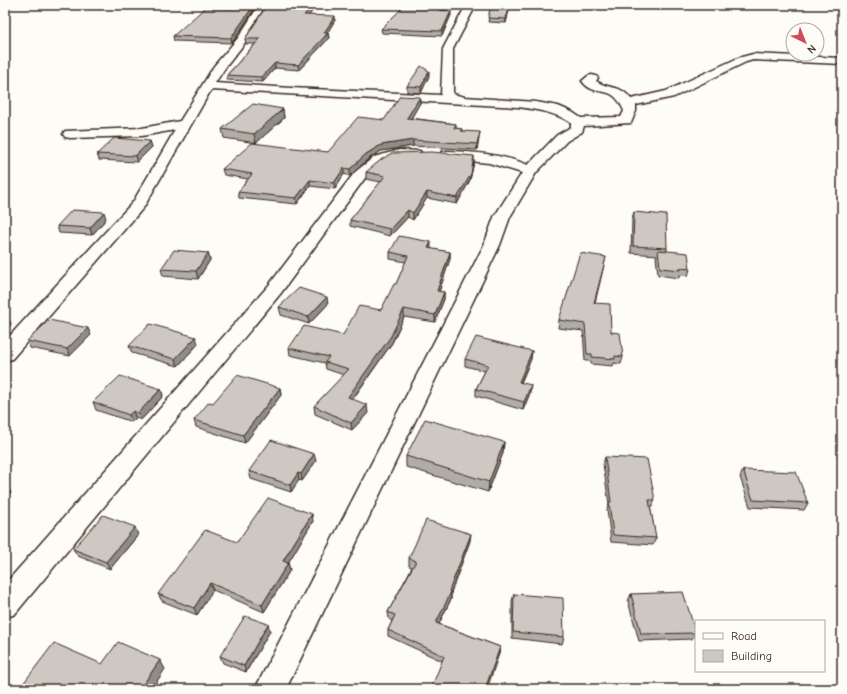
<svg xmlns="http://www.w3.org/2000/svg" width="847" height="694" viewBox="0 0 847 694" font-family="'Comic Neue',sans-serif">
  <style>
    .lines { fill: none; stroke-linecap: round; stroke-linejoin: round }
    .street-casing { stroke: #3b2a1e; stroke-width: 3 }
    .street { fill: #fdfcf7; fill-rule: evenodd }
    .wall { fill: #b0aca7; stroke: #3b2a1e }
    .shaded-wall { fill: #908c88; stroke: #3b2a1e }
    .building { fill: #cdc8c2; stroke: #3b2a1e }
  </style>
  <rect width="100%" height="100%" fill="#fdfcf7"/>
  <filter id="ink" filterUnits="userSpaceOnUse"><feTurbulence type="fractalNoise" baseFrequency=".025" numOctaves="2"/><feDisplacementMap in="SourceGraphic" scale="8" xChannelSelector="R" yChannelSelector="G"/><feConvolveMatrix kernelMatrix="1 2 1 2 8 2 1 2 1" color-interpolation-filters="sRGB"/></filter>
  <g filter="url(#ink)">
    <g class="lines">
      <defs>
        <g id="street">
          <path d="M259,5H265L267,7L247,40L225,68L215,83L291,88L441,95L443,49L466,5H476L453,49V94L465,97L536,102L558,106L572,112L581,118L621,117L624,111C612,81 596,100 582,81L588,76L592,75L596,76L598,78L596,81C610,90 620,84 631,99L666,91L738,58L753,54L842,58V64L753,60L746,62L674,97L636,105V111L631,123L584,126L582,132L567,141L536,173L510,217L500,245L286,689H255L484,245L494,217L522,173L489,163L447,159L442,158L440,155L442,152L447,151C474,152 502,154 528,165L557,135L571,127V123C555,112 538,110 518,107L211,90L144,207L12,359L5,361V341L133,202L175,130L142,136L70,138L65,137L63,134L65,131L142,128L180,121L214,66L238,38Z"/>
          <path d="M399,150L420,151L422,154L420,157C413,159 405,157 398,158C385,160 374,170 365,178L281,293L15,614L5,618V584L269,285L355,172L374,157Z"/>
        </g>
      </defs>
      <use href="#street" class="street-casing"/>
      <use href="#street" class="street"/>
    </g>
    <g class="wall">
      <polygon points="237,5 257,5 232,43 174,41 173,36 233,8"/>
      <polygon points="266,5 319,5 309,15 335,20 327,33 328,33 329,38 299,70 275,68 263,82 227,80 227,75 255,44 246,44 245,39"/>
      <polygon points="448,5 443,10 451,15 442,36 382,33 381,29"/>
      <polygon points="491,5 510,5 506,23 488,22"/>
      <polygon points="429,76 421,93 407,92 407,86"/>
      <polygon points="420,97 420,103 411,118 456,124 456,128 462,129 462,131 479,138 477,150 413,146 381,151 367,160 350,176 344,174 335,189 310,186 297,204 239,198 238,192 248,179 224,175 222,169 328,152 384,120"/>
      <polygon points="283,109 284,118 256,143 224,138 222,129"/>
      <polygon points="150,141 152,147 137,162 99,160 97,154"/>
      <polygon points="474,162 470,180 457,204 427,198 413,220 408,217 390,236 350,226 350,220 381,182 366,179 366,172"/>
      <polygon points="634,212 667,248 667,251 690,269 688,276 679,275 679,278 658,275 656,257 657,255 631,253 632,218"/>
      <polygon points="106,219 92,235 59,233 57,226"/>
      <polygon points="431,249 450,252 450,259 439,292 444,292 444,299 435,322 404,317 392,343 353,399 368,413 352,430 315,414 314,406 344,375 326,369 325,363 290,355 289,348 343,335 381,310 396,284 406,262 390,259 390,252"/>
      <polygon points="208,253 210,260 198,279 163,276 161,269"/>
      <polygon points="606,257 595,303 611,332 623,357 621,364 614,363 613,366 591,364 591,361 585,361 583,331 558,328 559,320"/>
      <polygon points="328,304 309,324 281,315 279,307"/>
      <polygon points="91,335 70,356 30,348 27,341"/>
      <polygon points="198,344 178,366 132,353 129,346"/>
      <polygon points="532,351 531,359 521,383 530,393 523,410 476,396 476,389 485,371 465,366 465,359"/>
      <polygon points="280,388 281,395 245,443 196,427 194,420"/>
      <polygon points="161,389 163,396 141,420 136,418 132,422 96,410 93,402"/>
      <polygon points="504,442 503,453 488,492 406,467 406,456"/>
      <polygon points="605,457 655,500 652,507 650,507 656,538 653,545 611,542 607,509 609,504 603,464"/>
      <polygon points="316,461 302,481 299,480 291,492 251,479 249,471"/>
      <polygon points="743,470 808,503 804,510 750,507 740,477"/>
      <polygon points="313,521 288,563 290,570 264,612 213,590 197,615 162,601 158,594 237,542"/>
      <polygon points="138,535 110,569 78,556 73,549"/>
      <polygon points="470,541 451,592 451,599 439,624 500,647 499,654 442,661 388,636 388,630 392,621 389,619 388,612 412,567 409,566 409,558"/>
      <polygon points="514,594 564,637 562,644 512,638 512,601"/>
      <polygon points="631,594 696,633 692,639 639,641 628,601"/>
      <polygon points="270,631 246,672 223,663 220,656"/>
    </g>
    <g class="shaded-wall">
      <polygon points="5,5 10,5 5,9"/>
      <polygon points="254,5 257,5 232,43 231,38"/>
      <polygon points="314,5 319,5 305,19 304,15"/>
      <polygon points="444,5 448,5 438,15 439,10"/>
      <polygon points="509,5 510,5 506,23 506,19"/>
      <polygon points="451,11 451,15 442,36 442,31"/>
      <polygon points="335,16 335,20 325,37 328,33 329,38 299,70 298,65 324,33"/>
      <polygon points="275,63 275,68 263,82 262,77"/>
      <polygon points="429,71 429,76 421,93 421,87"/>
      <polygon points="420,97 420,103 408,124 407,118"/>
      <polygon points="283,109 284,118 256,143 254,134"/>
      <polygon points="480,132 477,150 477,144"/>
      <polygon points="413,140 413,146 381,151 367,160 350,176 350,169 366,154 381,145"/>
      <polygon points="150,141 152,147 137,162 135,156"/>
      <polygon points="474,156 474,162 470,180 457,204 457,198"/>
      <polygon points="344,168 344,174 335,189 334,183"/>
      <polygon points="310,180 310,186 297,204 296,198"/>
      <polygon points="427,192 427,198 413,220 413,213"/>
      <polygon points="408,210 408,217 390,236 390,229"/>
      <polygon points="104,212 106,219 92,235 90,228"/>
      <polygon points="431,242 431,249 428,248"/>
      <polygon points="450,252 450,259 437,298 437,291"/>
      <polygon points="208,253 210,260 198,279 196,271"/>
      <polygon points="444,292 444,299 435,322 435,315"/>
      <polygon points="327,297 328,304 309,324 308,317"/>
      <polygon points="404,309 404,317 392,343 349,404 348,397"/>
      <polygon points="8,317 11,324 5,332 5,320"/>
      <polygon points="88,328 91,335 70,356 67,349"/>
      <polygon points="196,337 198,344 178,366 175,359"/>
      <polygon points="532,351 531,359 518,389 519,382"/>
      <polygon points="531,385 530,393 523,410 524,402"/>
      <polygon points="280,388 281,395 245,443 243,435"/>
      <polygon points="161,389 163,396 141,420 138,413"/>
      <polygon points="367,405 368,413 352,430 351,423"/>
      <polygon points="133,411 136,418 132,422 129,415"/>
      <polygon points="504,442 503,453 488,492 489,482"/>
      <polygon points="314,454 316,461 302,481 301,474"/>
      <polygon points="298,473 299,480 291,492 290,485"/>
      <polygon points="7,486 11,493 5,499 5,487"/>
      <polygon points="312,514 313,521 285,568 283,561"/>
      <polygon points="135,527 138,535 110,569 106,562"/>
      <polygon points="471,534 470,541 450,595 451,592 451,599 436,630 436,623"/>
      <polygon points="288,563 290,570 264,612 262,605"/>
      <polygon points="210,583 213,590 197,615 194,608"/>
      <polygon points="268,624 270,631 246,672 244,666"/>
      <polygon points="500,647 499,654 487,689 485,689"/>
      <polygon points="160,660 165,669 152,689 140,689"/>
    </g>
    <g class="building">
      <polygon points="237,5 254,5 231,38 173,36 206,7 233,8"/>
      <polygon points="267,5 314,5 304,15 335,16 324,33 328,33 298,65 275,63 262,77 227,75 260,39 245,39"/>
      <polygon points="405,5 444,5 439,10 451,11 442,31 381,29"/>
      <polygon points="491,5 509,5 506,19 488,18"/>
      <polygon points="421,66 429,71 421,87 407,86"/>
      <polygon points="400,96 420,97 407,118 456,124 454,128 462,129 461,131 480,132 477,144 413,140 381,145 366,154 350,169 344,168 334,183 310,180 296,198 238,192 252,174 222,169 252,143 328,152 358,117 384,120"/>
      <polygon points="253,104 283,109 254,134 222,129"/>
      <polygon points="114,138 150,141 135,156 97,154"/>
      <polygon points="432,152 474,156 471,174 457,198 427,192 413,213 408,210 390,229 350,220 385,176 366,172 382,159 392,153"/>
      <polygon points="72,210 104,212 90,228 57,226"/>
      <polygon points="634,212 666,215 667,248 633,246"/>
      <polygon points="399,236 431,242 428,248 450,252 437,291 444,292 435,315 404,309 391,336 348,397 367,405 351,423 314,406 349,369 325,362 329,357 289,348 304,326 343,335 359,306 381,310 394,284 396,284 408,256 390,252"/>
      <polygon points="174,250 208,253 196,271 161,269"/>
      <polygon points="658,250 688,253 690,269 680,268 681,270 660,268"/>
      <polygon points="580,253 606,257 594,303 610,304 611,332 620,333 623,357 615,356 615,359 592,357 592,354 587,354 585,324 559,320"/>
      <polygon points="299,288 327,297 308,317 279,307"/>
      <polygon points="49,320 88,328 67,349 27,341"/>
      <polygon points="150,324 196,337 175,359 129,346"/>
      <polygon points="476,337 532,351 519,382 531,385 524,402 476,389 488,365 465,359"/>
      <polygon points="237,375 280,388 243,435 194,420 209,402 213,403"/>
      <polygon points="120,376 161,389 138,413 133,411 129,415 93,402"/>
      <polygon points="425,419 504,442 489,482 406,456"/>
      <polygon points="271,440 314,454 301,474 298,473 290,485 249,471"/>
      <polygon points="605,457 647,459 655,500 649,500 656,538 613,535 609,502 611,502"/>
      <polygon points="743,470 796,472 808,503 753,500"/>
      <polygon points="268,498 312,514 283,561 288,563 262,605 210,583 194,608 158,594 205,530 237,542"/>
      <polygon points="103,515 135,527 106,562 73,549"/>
      <polygon points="426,520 471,534 449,591 451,592 436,623 500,647 485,689 431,689 444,656 388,630 395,615 388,612 416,561 409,558"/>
      <polygon points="683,592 696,633 641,634 631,594"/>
      <polygon points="514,594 563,598 564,637 513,632"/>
      <polygon points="245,616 268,624 244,666 220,656"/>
      <polygon points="118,642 160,660 140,689 19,689 54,643 102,664"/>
    </g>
  </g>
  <rect width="847" height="694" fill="none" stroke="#fdfcf7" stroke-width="20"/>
  <rect x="10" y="10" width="827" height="674" fill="none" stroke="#3b2a1e" stroke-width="1.5" filter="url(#ink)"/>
  <rect x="695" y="620" width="130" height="52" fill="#fdfcf7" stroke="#afa8a0"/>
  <rect x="703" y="633" width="20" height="6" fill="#fdfcf7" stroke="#afa8a0"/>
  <text x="731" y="640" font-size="12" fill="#3b2a1e">Road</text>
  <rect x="703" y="650" width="20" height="12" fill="#cdc8c2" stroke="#afa8a0"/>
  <text x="731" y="660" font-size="12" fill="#3b2a1e">Building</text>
  <g transform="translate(805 42) rotate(137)"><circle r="19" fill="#fdfcf7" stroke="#afa8a0"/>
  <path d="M0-3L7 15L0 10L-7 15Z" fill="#d1495b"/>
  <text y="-6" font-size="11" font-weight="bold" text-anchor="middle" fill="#3b2a1e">N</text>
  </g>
</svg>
